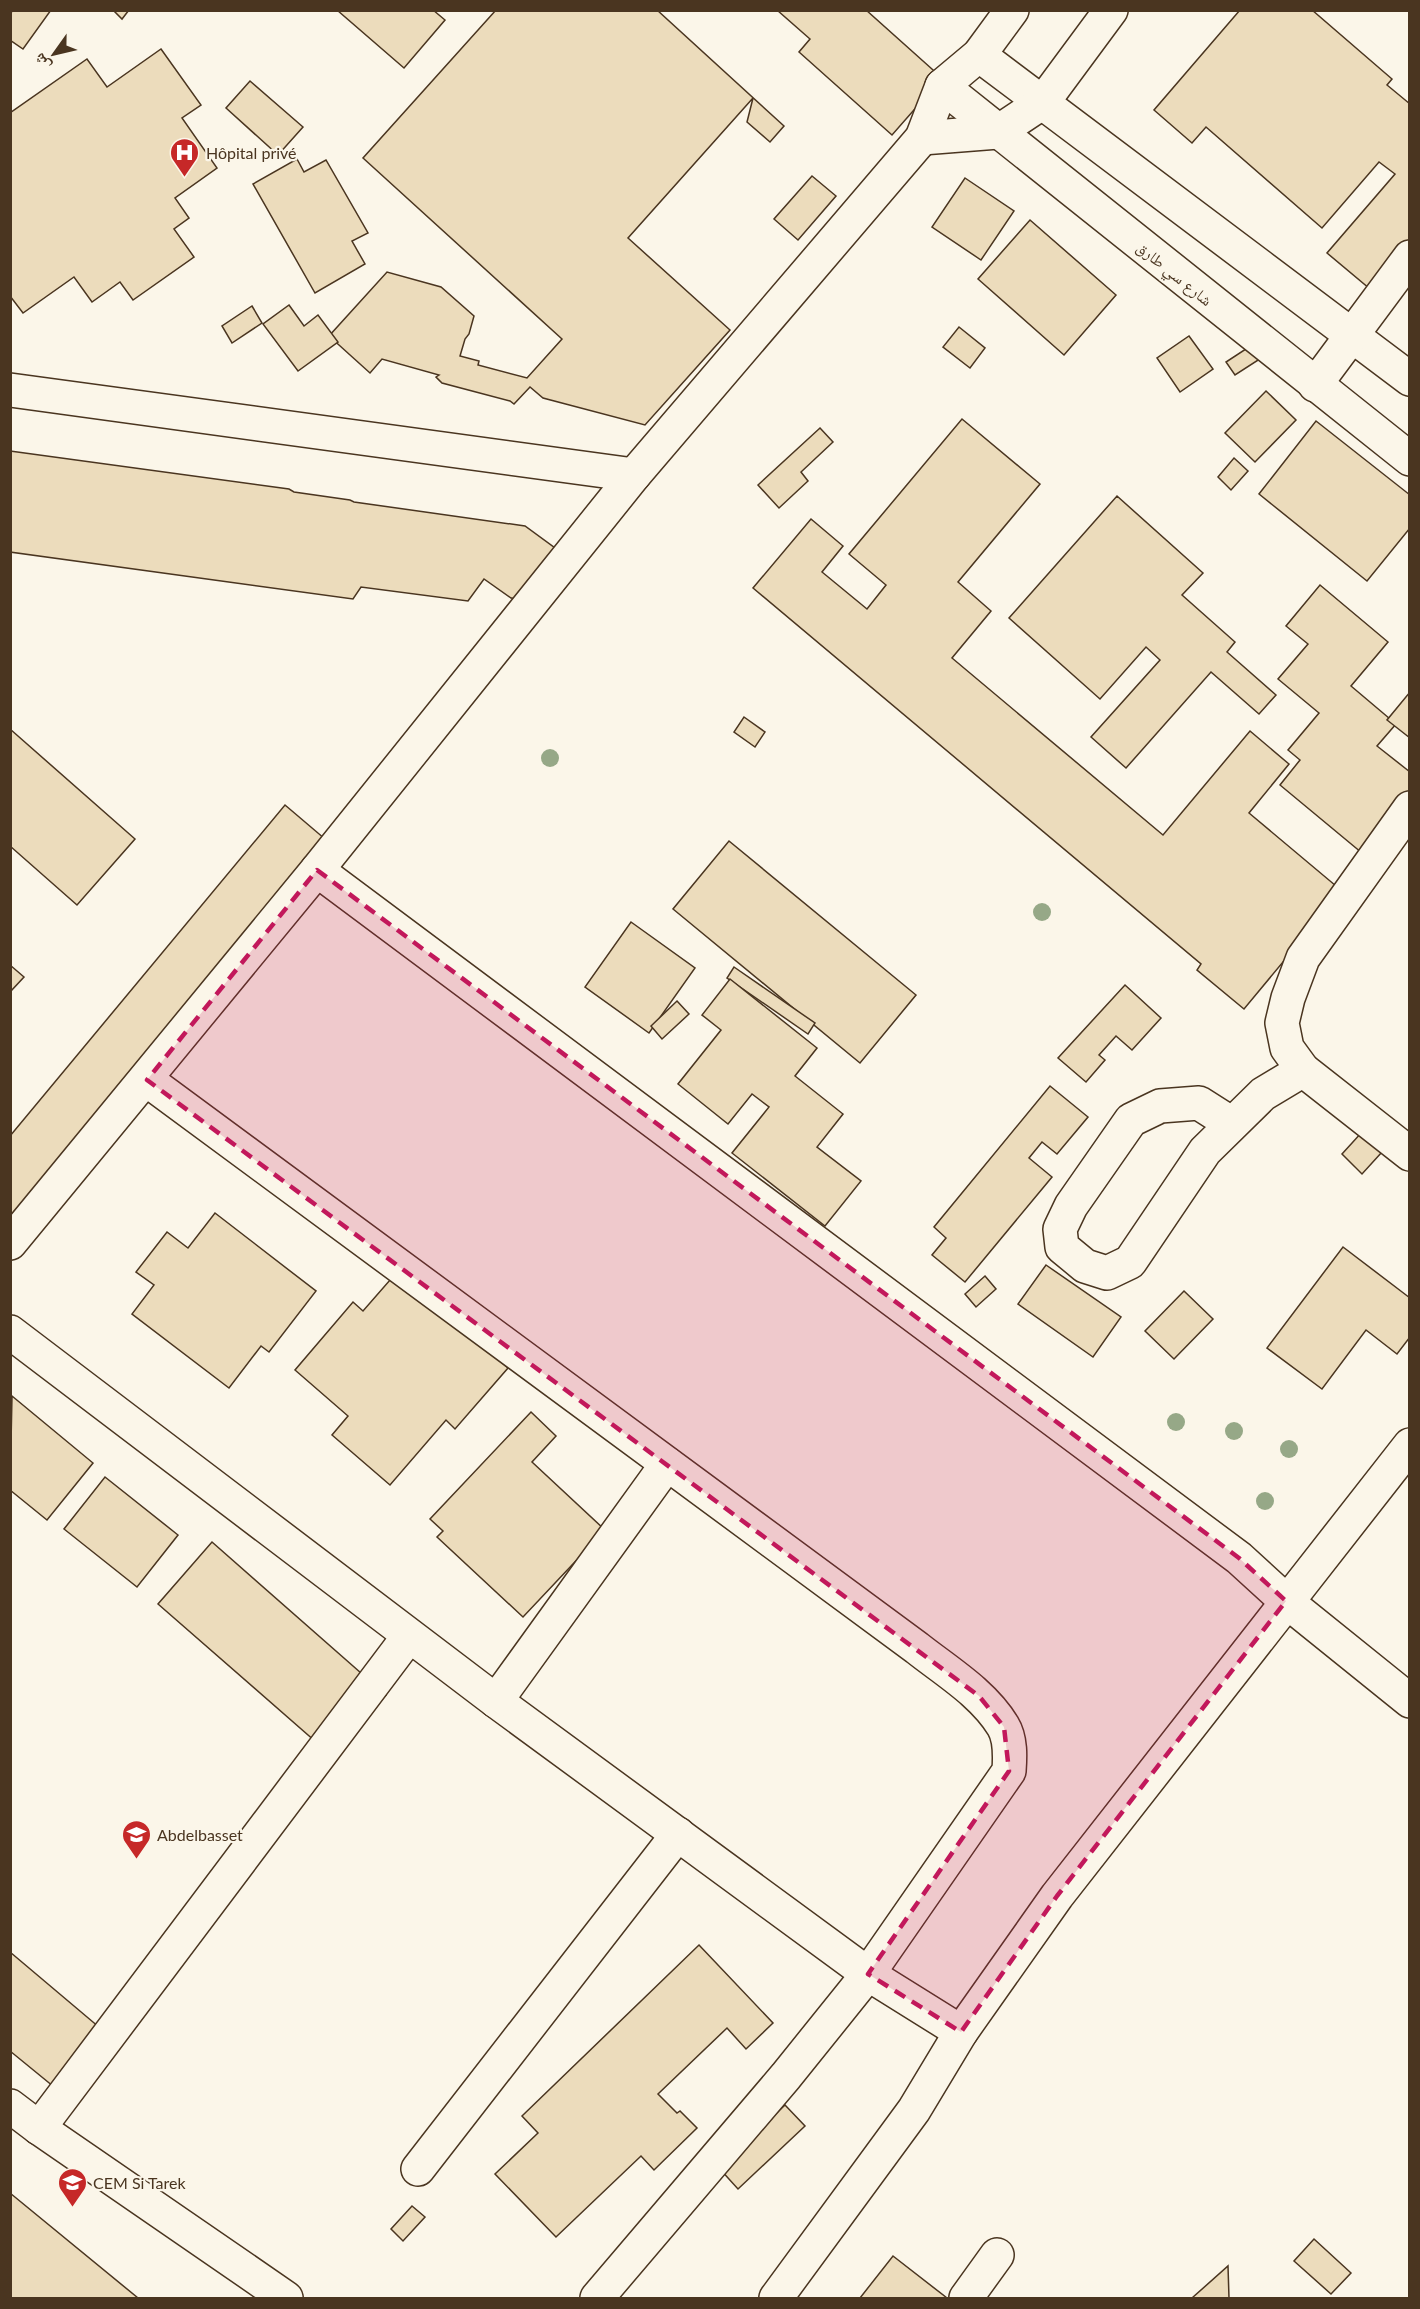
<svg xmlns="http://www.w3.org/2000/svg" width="1420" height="2309" viewBox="0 0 1420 2309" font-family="Lato,'Noto Naskh Arabic',sans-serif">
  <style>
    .building { fill: #ecdcbc; stroke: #4a3520; stroke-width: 1.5 }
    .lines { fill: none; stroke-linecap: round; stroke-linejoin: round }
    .minor-casing { stroke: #4a3520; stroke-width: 36 }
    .major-casing { stroke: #4a3520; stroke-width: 36 }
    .minor { stroke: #fbf6e9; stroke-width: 33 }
    .major { stroke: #fbf6e9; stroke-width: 33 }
    .tree { fill: #96a887 }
    .marked { fill: #c2185b; fill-opacity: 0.2; stroke: #c2185b; stroke-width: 4.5; stroke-dasharray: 12 8; stroke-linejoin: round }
    .labels { text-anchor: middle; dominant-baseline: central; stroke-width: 4.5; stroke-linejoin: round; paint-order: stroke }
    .poi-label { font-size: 16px; fill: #4a3520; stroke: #fbf6e9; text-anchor: start }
    .street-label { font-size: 16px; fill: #4a3520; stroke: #fbf6e9 }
  </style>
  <rect width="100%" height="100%" fill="#fbf6e9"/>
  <g class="building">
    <polygon points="13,10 51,10 23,49 10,40 10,14"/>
    <polygon points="113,10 129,10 122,19"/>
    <polygon points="337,10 433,10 445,20 404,68"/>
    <polygon points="496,10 657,10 784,126 770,142 747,122 753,98 628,238 730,330 645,425 543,398 530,387 514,404 510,401 442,383 436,377 439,375 382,359 370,373 329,336 387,272 441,287 474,316 469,334 465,339 460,356 479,361 478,365 527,378 562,339 363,158"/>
    <polygon points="777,10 866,10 942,78 892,135 799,52 810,39"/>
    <polygon points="1240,10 1312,10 1392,79 1387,85 1410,104 1410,267 1382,299 1327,253 1395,174 1379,162 1322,228 1206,127 1192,143 1154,110"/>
    <polygon points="161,49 201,105 182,118 217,168 175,198 189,218 174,229 194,257 133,300 120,282 92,302 74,277 23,313 10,296 10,113 87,59 107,87"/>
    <polygon points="250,81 303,127 278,155 226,108"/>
    <polygon points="297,159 304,172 326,160 368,233 352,241 365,264 315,293 253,184"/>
    <polygon points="812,176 836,196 798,240 774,219"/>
    <polygon points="965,178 1014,211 981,260 932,227"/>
    <polygon points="1030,220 1116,295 1064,355 978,279"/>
    <polygon points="289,305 304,326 318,315 338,342 298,371 263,324"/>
    <polygon points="252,306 262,323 232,343 222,326"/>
    <polygon points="959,327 985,348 970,368 943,347"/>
    <polygon points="1189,336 1213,369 1180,392 1157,358"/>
    <polygon points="1258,341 1266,355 1235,375 1226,362"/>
    <polygon points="1266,391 1296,420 1255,462 1225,433"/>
    <polygon points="962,419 1040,484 958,582 991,611 952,658 1163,835 1250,731 1289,764 1249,813 1342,891 1244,1009 1197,970 1201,964 753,588 811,519 843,546 822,572 867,609 886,585 849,554"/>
    <polygon points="1316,421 1410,495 1410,528 1367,581 1259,494"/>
    <polygon points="820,428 833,442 801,472 808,481 779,508 758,485"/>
    <polygon points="10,451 289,489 294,492 350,500 354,502 525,526 555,548 518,599 511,598 484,579 468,601 361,587 353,599 10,552"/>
    <polygon points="1234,458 1248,471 1231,490 1218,477"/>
    <polygon points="1117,496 1203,573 1182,595 1235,642 1227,652 1276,695 1259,714 1211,672 1126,768 1091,737 1160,660 1146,647 1100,699 1009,618"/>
    <polygon points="1320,585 1388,642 1351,686 1396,724 1377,746 1410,772 1410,795 1362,853 1280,785 1300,760 1288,750 1319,713 1278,679 1308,644 1286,626"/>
    <polygon points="1410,692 1410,738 1387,720"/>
    <polygon points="744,717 765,732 755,747 734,732"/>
    <polygon points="10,729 135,839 77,905 10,846"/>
    <polygon points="285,805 325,839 10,1217 10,1136"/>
    <polygon points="729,841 916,995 860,1063 673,909"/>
    <polygon points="631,922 695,968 649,1033 585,987"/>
    <polygon points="10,965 24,977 10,992"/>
    <polygon points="734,967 815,1023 808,1034 727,978"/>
    <polygon points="730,979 817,1048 795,1076 843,1114 817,1147 861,1181 825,1226 732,1153 769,1107 752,1094 728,1124 678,1084 721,1030 702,1015"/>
    <polygon points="1125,985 1161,1018 1132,1050 1116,1036 1099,1055 1105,1060 1086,1082 1058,1058"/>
    <polygon points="677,1001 689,1014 662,1039 651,1026"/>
    <polygon points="1050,1086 1088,1117 1057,1154 1042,1142 1029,1158 1052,1177 965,1282 932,1255 946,1238 934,1227"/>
    <polygon points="1362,1132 1382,1152 1362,1174 1342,1154"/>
    <polygon points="215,1213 316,1291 269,1352 261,1346 229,1388 132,1314 154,1285 136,1272 167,1232 188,1248"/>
    <polygon points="1343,1247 1410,1298 1410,1337 1397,1354 1366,1330 1322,1389 1267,1348"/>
    <polygon points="1046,1265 1121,1317 1093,1357 1018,1304"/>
    <polygon points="397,1272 508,1368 455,1429 446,1420 390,1485 332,1435 348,1416 295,1370 353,1302 363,1311"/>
    <polygon points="985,1276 996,1289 976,1307 965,1294"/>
    <polygon points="1184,1291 1213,1319 1174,1359 1145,1331"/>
    <polygon points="12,1396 93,1463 47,1520 10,1490"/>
    <polygon points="531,1412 556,1436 532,1462 605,1530 523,1617 437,1537 443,1531 430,1519"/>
    <polygon points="105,1477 178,1535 137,1587 64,1529"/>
    <polygon points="212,1542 386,1695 332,1756 158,1604"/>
    <polygon points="699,1945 773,2023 746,2049 727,2028 658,2094 677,2113 680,2111 697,2128 654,2170 641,2156 556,2237 495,2174 538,2133 522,2116"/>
    <polygon points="10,1952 106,2033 59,2091 10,2051"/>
    <polygon points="785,2105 805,2126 738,2189 719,2168"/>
    <polygon points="10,2193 138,2298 10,2298"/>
    <polygon points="412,2206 425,2217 403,2241 391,2229"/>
    <polygon points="1314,2239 1351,2273 1331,2294 1294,2261"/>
    <polygon points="893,2256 947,2298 860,2298"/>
    <polygon points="1228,2266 1229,2298 1192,2298"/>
  </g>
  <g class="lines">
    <defs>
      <g id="minor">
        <polyline points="979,55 1410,379"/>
        <polyline points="942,86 1410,459"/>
        <polyline points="922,138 998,132 1043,102 1111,10"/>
        <polyline points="1315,385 1410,257"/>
        <polyline points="10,390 634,475"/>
        <polyline points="1410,808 1303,958 1288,998 1282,1023 1287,1048 1303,1070 1410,1154"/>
        <polyline points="317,870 1239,1558 1286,1601 1410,1701"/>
        <path d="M147,1080L917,1648C946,1671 983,1693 1003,1726C1011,1739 1010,1757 1009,1771L868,1974L786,2076L597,2298"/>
        <polyline points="1232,1124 1199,1103 1160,1106 1131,1120 1071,1206 1060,1229 1062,1247 1085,1266 1107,1273 1130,1262 1205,1151 1263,1094 1303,1070"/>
        <polyline points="10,1243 317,870 634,475 922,138 942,86 979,55 1012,10"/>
        <polyline points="10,1332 496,1701 868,1974 961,2032"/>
        <polyline points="496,1701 667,1464"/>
        <polyline points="10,2106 39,2128 286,2298"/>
        <polyline points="39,2128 409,1636"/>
        <polyline points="418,2169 678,1834"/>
        <polyline points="966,2298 997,2255"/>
      </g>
      <polyline id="major" points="776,2298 914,2110 961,2032 1057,1896 1410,1445"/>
    </defs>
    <use href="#minor" class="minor-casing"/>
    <use href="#major" class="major-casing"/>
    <use href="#minor" class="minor"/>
    <use href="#major" class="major"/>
  </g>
  <g class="tree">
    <circle cx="550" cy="758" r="9"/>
    <circle cx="1042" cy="912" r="9"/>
    <circle cx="1176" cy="1422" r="9"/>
    <circle cx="1234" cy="1431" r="9"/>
    <circle cx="1289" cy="1449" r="9"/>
    <circle cx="1265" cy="1501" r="9"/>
  </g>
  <path class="marked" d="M317,870L1239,1558L1286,1601L1057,1896L961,2032L868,1974L1009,1771L1004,1727L979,1696L147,1080Z"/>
  <defs>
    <symbol id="hospital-pin" viewBox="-11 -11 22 30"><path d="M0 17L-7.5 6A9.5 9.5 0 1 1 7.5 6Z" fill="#c62828" stroke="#fbf6e9"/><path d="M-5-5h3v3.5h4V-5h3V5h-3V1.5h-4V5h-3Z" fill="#fff"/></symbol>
    <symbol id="school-pin" viewBox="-11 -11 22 30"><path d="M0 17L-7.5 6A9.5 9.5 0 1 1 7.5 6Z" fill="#c62828" stroke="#fbf6e9"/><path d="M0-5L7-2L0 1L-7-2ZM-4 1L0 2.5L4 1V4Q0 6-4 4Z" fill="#fff"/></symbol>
  </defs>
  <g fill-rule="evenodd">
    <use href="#hospital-pin" x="168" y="136" width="33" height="45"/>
    <use href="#school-pin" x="120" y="1818" width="33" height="45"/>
    <use href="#school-pin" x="56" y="2166" width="33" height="45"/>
  </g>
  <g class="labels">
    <g class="poi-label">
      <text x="206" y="152">Hôpital privé</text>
      <text x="157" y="1834">Abdelbasset</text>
      <text x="93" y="2182">CEM Si Tarek</text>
    </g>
    <g class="street-label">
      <text transform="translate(1175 273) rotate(39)">شارع سي طارق</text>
    </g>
  </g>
  <rect width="1420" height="2309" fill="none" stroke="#4a3520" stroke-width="24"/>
  <g transform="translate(54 54) rotate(236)" stroke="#fbf6e9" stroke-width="4.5" paint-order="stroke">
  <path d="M0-4.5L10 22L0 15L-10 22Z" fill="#4a3520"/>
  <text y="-9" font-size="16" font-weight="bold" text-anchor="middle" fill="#4a3520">ش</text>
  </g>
</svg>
